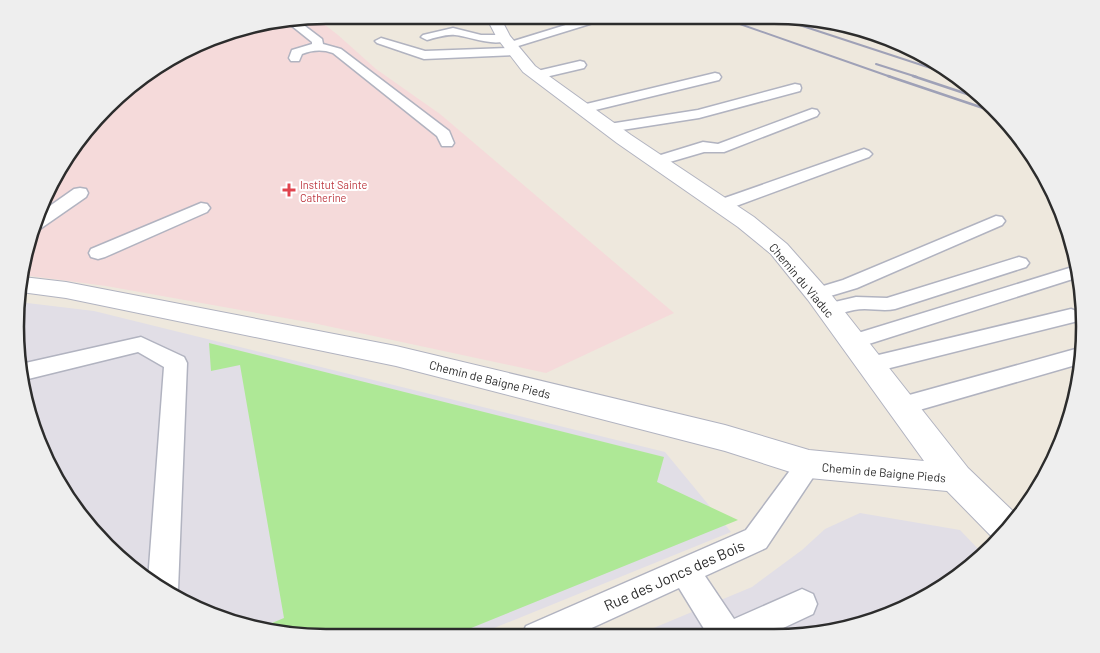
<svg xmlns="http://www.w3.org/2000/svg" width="1100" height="653" viewBox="0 0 1100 653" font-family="Barlow,sans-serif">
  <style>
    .industrial { fill: #e1dee6 }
    .medical { fill: #f5dada }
    .green { fill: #aee896 }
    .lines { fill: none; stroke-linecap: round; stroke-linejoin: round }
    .lane-casing { stroke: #b1b3c0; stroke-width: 3 }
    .street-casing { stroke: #b1b3c0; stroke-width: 2 }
    .lane { fill: #fff; fill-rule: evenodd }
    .street { fill: #fff; fill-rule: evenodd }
    .rail-far1 { stroke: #9fa1b7; stroke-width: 2 }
    .rail { stroke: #9fa1b7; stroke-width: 2.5 }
    .health-dot { fill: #e0444e; stroke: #fff; stroke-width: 2 }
    .labels { text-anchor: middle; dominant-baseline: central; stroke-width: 4; stroke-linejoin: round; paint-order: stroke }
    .far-health-label { font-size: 11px; fill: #be3a42; stroke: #fff; text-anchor: start }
    .street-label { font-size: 12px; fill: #2c2c2c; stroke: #fff }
    .near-street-label { font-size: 15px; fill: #2c2c2c; stroke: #fff }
    .rim { fill: none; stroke: #2c2c2c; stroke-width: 2.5 }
  </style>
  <rect width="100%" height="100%" fill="#eee8dd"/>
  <g class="industrial">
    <polygon points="19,302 94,311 665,452 731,532 472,637 306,637 226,621 153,585 79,516 32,427 15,327"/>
    <polygon points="860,513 960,530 984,555 979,561 929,596 873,622 794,637 632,637 752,587 802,550 825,529"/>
  </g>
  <polygon class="medical" points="315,17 338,35 376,69 440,114 674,313 546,373 313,323 106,286 23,275 31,227 68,153 137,79 227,31"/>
  <polygon class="green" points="209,343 664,457 657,482 738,520 449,637 306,637 260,628 284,618 240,365 211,371"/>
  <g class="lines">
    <defs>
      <g id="lane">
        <polygon points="515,15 539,15 534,18 495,25 490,22 491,20"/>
        <polygon points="598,15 619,15 515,47 521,51 515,55 424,59 377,43 375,41 381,38 425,51 508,48 505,45 507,43"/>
        <path d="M297,20L322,39L323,44L341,49L449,131L454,143L452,146H442L437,136L333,53C322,49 312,50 302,54L299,61H291L289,58L292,50L312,44V42L287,22Z"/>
        <path d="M453,28L481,35H504L510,38C498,49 469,36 455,35C446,34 435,38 427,40L421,37L423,35Z"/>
        <polygon points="580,61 584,62 586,65 584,68 537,79 531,75 533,72"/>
        <polygon points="715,73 719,74 721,77 719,80 583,113 576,109 578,106"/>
        <polygon points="795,84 800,85 801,88 800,91 699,118 609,132 604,131 602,128 604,125 609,124 698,110"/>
        <polygon points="812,109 817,110 819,113 817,116 724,152 704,152 656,166 651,164 648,161 651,158 703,142 718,144"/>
        <polygon points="864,149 869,151 872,154 869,157 728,209 716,209 713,205 716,201"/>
        <polygon points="80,188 86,189 88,193 86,197 37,231 31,232 37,215 74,189"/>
        <polygon points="201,203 207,204 210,208 207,212 105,257 98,259 91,257 89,253 91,249"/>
        <polygon points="996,216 1002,217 1005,221 1002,225 857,288 817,300 810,298 807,294 810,290 843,280"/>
        <path d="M1019,257L1026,259L1029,263L1026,267L895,309C882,312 868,307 854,310C843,312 833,318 822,315L819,310L822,305L856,297L887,298Z"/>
        <polygon points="1079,265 1079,277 853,349 845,347 842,342 845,337"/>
        <polygon points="1071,309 1079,312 1078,321 870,373 862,371 859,365 862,359 870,357"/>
        <polygon points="141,337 184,357 187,363 178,590 175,596 148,581 164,367 138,352 24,380 21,364"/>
        <polygon points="1079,348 1079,364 902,415 894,412 890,406 894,400 902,397"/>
        <polygon points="809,454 818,457 822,464 766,548 705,576 734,619 802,589 813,594 817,604 813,614 764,637 709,637 679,588 572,637 521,637 526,626 746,530 800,457"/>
      </g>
      <polygon id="street" points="485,15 499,15 510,36 535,66 631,135 754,217 787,244 826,288 968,468 1018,516 996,541 947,491 809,478 725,451 396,366 66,298 21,292 23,277 66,282 396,346 725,425 809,450 924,461 808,300 771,254 738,227 617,143 523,72 497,38"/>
    </defs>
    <use href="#lane" class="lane-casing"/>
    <use href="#street" class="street-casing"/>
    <use href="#lane" class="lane"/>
    <use href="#street" class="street"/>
    <g class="rail-far1">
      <polyline points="717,16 891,77"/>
      <polyline points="772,16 955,76"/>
      <polyline points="847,26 890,40"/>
      <polyline points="876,64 917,77"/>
    </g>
    <g class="rail">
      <polyline points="888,76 989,110"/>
      <polyline points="913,76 976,97"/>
    </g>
  </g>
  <path class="health-dot" d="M286.5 182.5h5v5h5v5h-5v5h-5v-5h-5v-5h5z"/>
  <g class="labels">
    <g class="far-health-label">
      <text x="300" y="184">Institut Sainte<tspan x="300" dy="13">Catherine</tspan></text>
    </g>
    <g class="street-label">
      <text transform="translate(802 280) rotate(50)">Chemin du Viaduc</text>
      <text transform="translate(490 379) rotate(14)">Chemin de Baigne Pieds</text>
      <text transform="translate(884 472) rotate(5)">Chemin de Baigne Pieds</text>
    </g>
    <g class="near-street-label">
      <text transform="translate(674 575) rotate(-24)">Rue des Joncs des Bois</text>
    </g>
  </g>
  <path d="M0 0H1100V653H0ZM326 24H774A302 302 0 0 1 1076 326V327A302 302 0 0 1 774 629H326A302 302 0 0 1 24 327V326A302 302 0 0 1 326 24Z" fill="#eee" fill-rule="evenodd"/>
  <path class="rim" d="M326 24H774A302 302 0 0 1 1076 326V327A302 302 0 0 1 774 629H326A302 302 0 0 1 24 327V326A302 302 0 0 1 326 24Z"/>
</svg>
